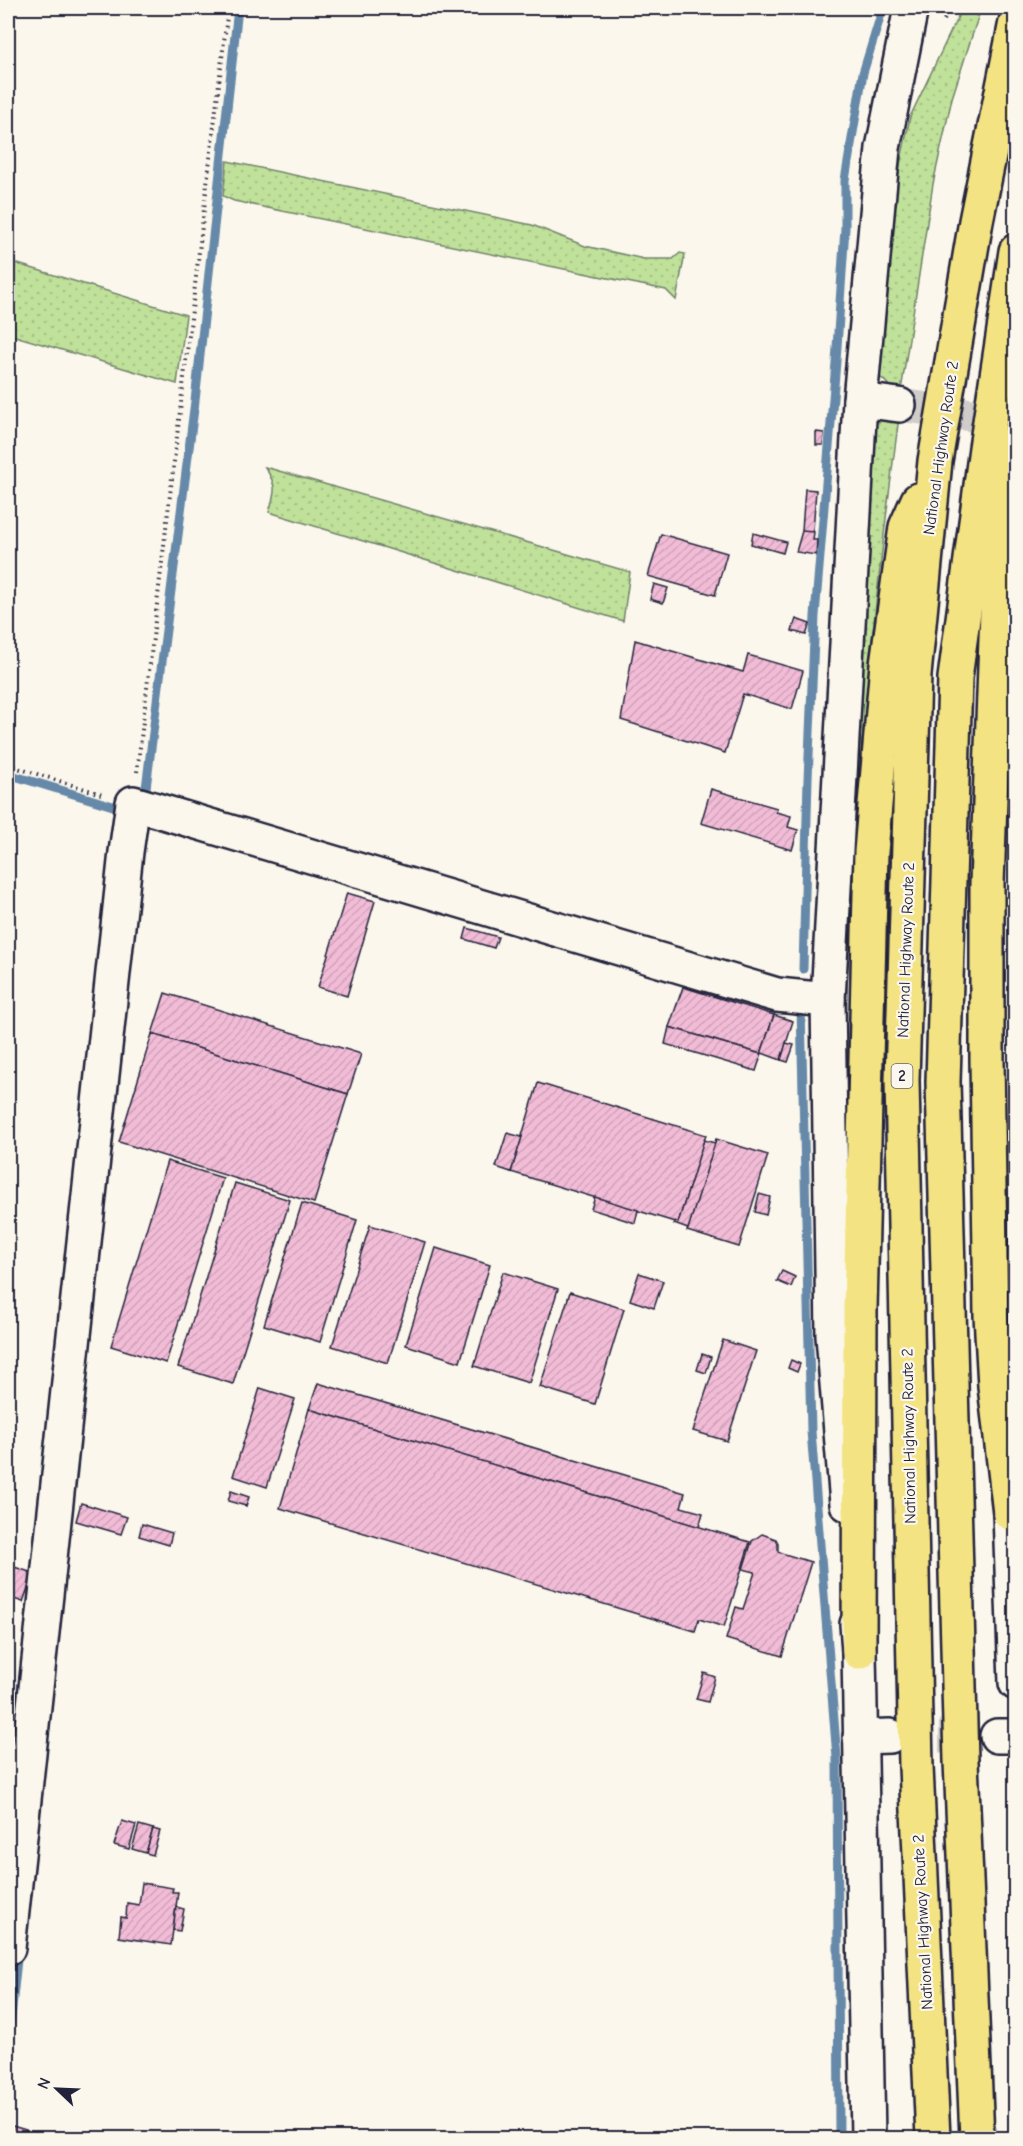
<svg xmlns="http://www.w3.org/2000/svg" width="1023" height="2146" viewBox="0 0 1023 2146" font-family="'Comic Neue',sans-serif">
  <style>
    .grass { fill: url(#grass-dots); stroke: #71826a; stroke-width: 1.5 }
    .lines { fill: none; stroke-linecap: round; stroke-linejoin: round }
    .stream { stroke: #6689a9; stroke-width: 9 }
    .building { fill: url(#building-hatch); stroke: #22223b; stroke-width: 1.5 }
    .minor-tunnel { stroke: #d0ccc9; stroke-width: 33; stroke-dasharray: 33 16; stroke-linecap: butt }
    .minor-casing { stroke: #22223b; stroke-width: 38 }
    .highway-casing { stroke: #22223b; stroke-width: 38 }
    .path { stroke: #22223b; stroke-width: 4; stroke-dasharray: 1.5 4.5; stroke-linecap: butt }
    .minor { stroke: #fbf7ec; stroke-width: 33 }
    .highway { stroke: #f4e382; stroke-width: 33 }
    .labels { text-anchor: middle; dominant-baseline: central; stroke-width: 4.5; stroke-linejoin: round; paint-order: stroke }
    .shield { fill: #fbf7ec; stroke: #636270; stroke-width: 1.5 }
    .shield-label { font-size: 15px; font-weight: bold; fill: #22223b }
    .street-label { font-size: 16px; fill: #22223b; stroke: #fbf7ec }
  </style>
  <defs>
    <pattern id="grass-dots" width="8" height="8" patternUnits="userSpaceOnUse" patternTransform="scale(1.5)"><rect width="8" height="8" fill="#c0e19a"/><path d="M2 2h.1M6 6h.1" fill="none" stroke="#a5c186" stroke-width="1.8" stroke-linecap="round"/></pattern>
    <pattern id="building-hatch" width="6" height="6" patternUnits="userSpaceOnUse" patternTransform="scale(1.5)"><rect width="6" height="6" fill="#f2bcd7"/><path d="M-1 1l2-2M0 6l6-6M5 7l2-2" fill="none" stroke="#cfa1b9"/></pattern>
  </defs>
  <rect width="100%" height="100%" fill="#fbf7ec"/>
  <filter id="ink" filterUnits="userSpaceOnUse"><feTurbulence type="fractalNoise" baseFrequency=".0167" numOctaves="2"/><feDisplacementMap in="SourceGraphic" scale="12" xChannelSelector="R" yChannelSelector="G"/><feConvolveMatrix kernelMatrix="1 2 1 2 8 2 1 2 1" color-interpolation-filters="sRGB"/></filter>
  <g filter="url(#ink)">
    <g class="grass">
      <polygon points="962,8 981,8 952,98 933,184 901,391 892,388 879,376 876,354 888,222 910,117"/>
      <polygon points="227,161 532,225 585,246 644,259 673,259 680,253 685,254 676,300 666,290 234,201 223,196"/>
      <polygon points="8,261 186,315 177,384 8,334"/>
      <path d="M890,417H899C876,587 858,758 849,929C846,974 847,1020 846,1066L841,1063L872,427L879,420Z"/>
      <path d="M265,467L630,572L623,621L269,512C276,490 277,486 265,467Z"/>
    </g>
    <g class="lines">
      <g class="stream">
        <polyline points="8,774 126,810"/>
        <polyline points="145,796 195,401 238,8"/>
        <polyline points="803,969 808,779 815,616 836,362 845,228 845,180 863,73 883,8"/>
        <polyline points="801,1008 811,1431 837,1758 839,2138"/>
        <polyline points="8,2046 18,1950"/>
      </g>
    </g>
    <g class="building">
      <polygon points="816,432 824,433 823,445 816,445"/>
      <polygon points="805,489 816,490 813,531 802,530"/>
      <polygon points="802,531 814,532 813,540 817,540 816,555 796,552"/>
      <polygon points="753,533 786,542 783,553 751,544"/>
      <polygon points="661,534 727,553 715,595 648,576"/>
      <polygon points="654,584 668,588 663,603 650,599"/>
      <polygon points="796,619 810,624 806,635 792,631"/>
      <polygon points="635,640 743,672 748,655 803,671 792,709 743,694 725,753 621,720"/>
      <polygon points="711,789 777,808 776,812 791,816 788,827 798,830 792,850 701,823"/>
      <polygon points="347,893 375,901 347,996 318,987"/>
      <polygon points="467,928 498,937 494,948 464,939"/>
      <polygon points="683,987 774,1015 761,1054 669,1027"/>
      <polygon points="165,993 361,1054 348,1094 152,1034"/>
      <polygon points="774,1015 793,1021 781,1060 762,1053 756,1071 665,1044 669,1027 761,1054"/>
      <polygon points="152,1034 348,1094 314,1203 119,1142"/>
      <polygon points="786,1043 794,1045 788,1062 781,1060"/>
      <polygon points="538,1083 706,1135 678,1223 511,1172"/>
      <polygon points="507,1133 522,1137 511,1172 496,1167"/>
      <polygon points="716,1139 768,1155 739,1247 687,1231"/>
      <polygon points="704,1140 715,1143 688,1229 674,1224 675,1221 678,1223"/>
      <polygon points="167,1161 223,1178 166,1363 111,1346"/>
      <polygon points="235,1183 290,1200 233,1384 178,1367"/>
      <polygon points="759,1194 770,1197 766,1215 755,1212"/>
      <polygon points="595,1197 638,1210 635,1223 591,1209"/>
      <polygon points="302,1203 357,1220 320,1342 264,1325"/>
      <polygon points="370,1225 425,1242 388,1363 332,1346"/>
      <polygon points="436,1248 490,1265 460,1362 406,1345"/>
      <polygon points="782,1271 795,1277 791,1287 777,1281"/>
      <polygon points="503,1272 558,1289 529,1383 474,1366"/>
      <polygon points="639,1273 663,1281 654,1308 630,1300"/>
      <polygon points="570,1292 624,1309 595,1404 540,1387"/>
      <polygon points="723,1340 756,1351 727,1441 693,1431"/>
      <polygon points="702,1354 711,1357 706,1373 697,1370"/>
      <polygon points="791,1360 800,1364 797,1372 788,1368"/>
      <polygon points="318,1383 685,1493 681,1507 703,1513 699,1527 309,1409"/>
      <polygon points="260,1388 295,1399 267,1487 233,1476"/>
      <polygon points="309,1409 750,1542 724,1627 699,1619 695,1631 280,1508"/>
      <polygon points="231,1491 249,1497 246,1506 228,1501"/>
      <polygon points="81,1503 127,1517 121,1534 76,1521"/>
      <polygon points="142,1524 172,1533 169,1545 139,1536"/>
      <polygon points="762,1534 776,1539 778,1543 778,1552 811,1562 782,1656 726,1639 736,1607 743,1609 755,1572 743,1569 752,1541"/>
      <polygon points="8,1565 33,1573 23,1602 8,1597"/>
      <polygon points="704,1673 715,1677 708,1702 696,1699"/>
      <polygon points="122,1821 136,1825 129,1849 114,1845"/>
      <polygon points="139,1825 153,1829 146,1853 132,1849"/>
      <polygon points="153,1829 160,1831 153,1855 146,1853"/>
      <polygon points="142,1883 173,1888 172,1892 178,1892 171,1945 119,1937 121,1917 126,1918 127,1903 139,1905"/>
      <polygon points="176,1907 184,1909 180,1931 173,1930"/>
      <polygon points="9,2125 26,2130 24,2138 8,2138"/>
    </g>
    <g class="lines">
      <g class="minor-tunnel">
        <polyline points="899,405 1016,421"/>
        <polyline points="890,1736 997,1736"/>
      </g>
      <defs>
        <g id="minor">
          <polyline points="860,400 899,405"/>
          <polyline points="1013,1485 1010,1513 1016,1683"/>
          <polyline points="847,1504 833,1336 828,1000 860,400 883,148 911,8"/>
          <polyline points="857,1624 859,1652 868,2138"/>
          <polyline points="997,1736 1016,1736"/>
          <polyline points="860,1737 890,1736"/>
          <polyline points="8,1948 126,852 133,803 777,995 828,1000"/>
        </g>
        <g id="highway">
          <polyline points="1010,1513 995,1386 991,1315 987,1059 987,884 998,584 1016,442"/>
          <polyline points="859,1652 860,1310 871,852 887,664 906,527 918,500"/>
          <polyline points="933,2138 916,1767 902,1080 914,675 935,461 976,221 1016,22"/>
          <polyline points="977,2138 961,1761 943,1082 955,678 986,448 1016,251"/>
        </g>
      </defs>
      <use href="#minor" class="minor-casing"/>
      <use href="#highway" class="highway-casing"/>
      <g class="path">
        <polyline points="944,20 950,8"/>
        <polyline points="8,765 101,794"/>
        <polyline points="137,772 228,8"/>
      </g>
      <use href="#minor" class="minor"/>
      <use href="#highway" class="highway"/>
    </g>
  </g>
  <g class="labels">
    <rect class="shield" x="891.5" y="1064" width="21" height="24" rx="4.5"/>
    <g class="shield-label">
      <text x="902" y="1076">2</text>
    </g>
    <g class="street-label">
      <text transform="translate(941 448) rotate(-82)">National Highway Route 2</text>
      <text transform="translate(906 950) rotate(-88)">National Highway Route 2</text>
      <text transform="translate(909 1436) rotate(-91)">National Highway Route 2</text>
      <text transform="translate(923 1922) rotate(-93)">National Highway Route 2</text>
    </g>
  </g>
  <rect width="1023" height="2146" fill="none" stroke="#fbf7ec" stroke-width="30"/>
  <rect x="15" y="15" width="993" height="2116" fill="none" stroke="#22223b" stroke-width="2" filter="url(#ink)"/>
  <g transform="translate(57 2089) rotate(293)" stroke="#fbf7ec" stroke-width="4.5" paint-order="stroke">
  <path d="M0-4.5L10 22L0 15L-10 22Z" fill="#22223b"/>
  <text y="-9" font-size="16" font-weight="bold" text-anchor="middle" fill="#22223b">N</text>
  </g>
</svg>
